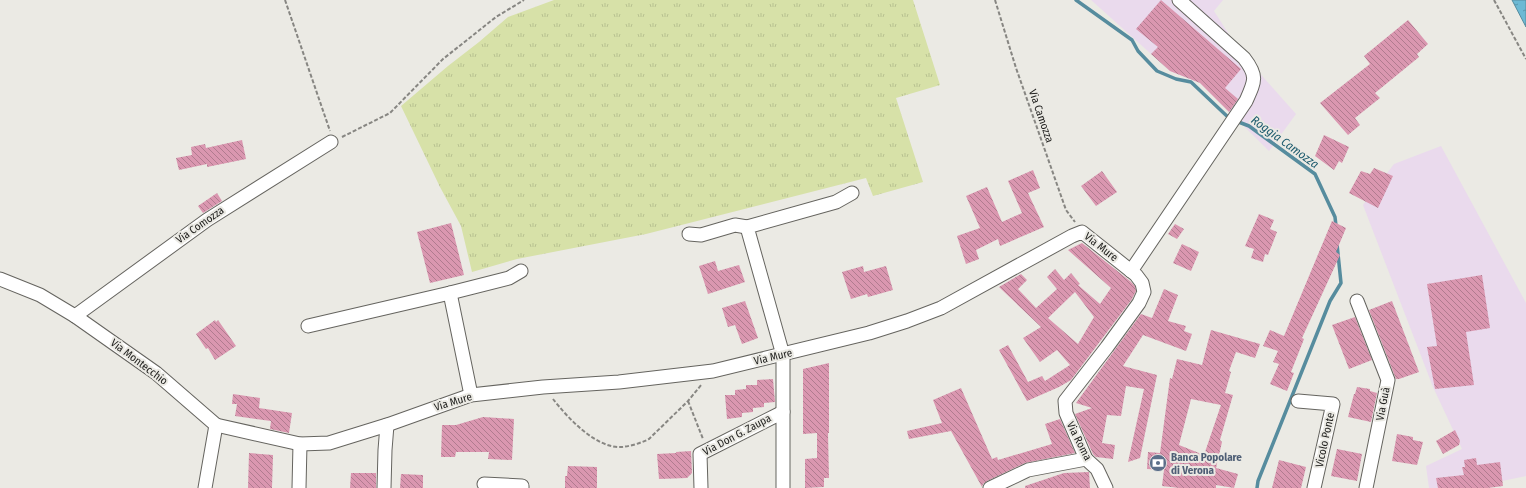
<svg xmlns="http://www.w3.org/2000/svg" width="1526" height="488" viewBox="0 0 1526 488" font-family="'Fira Sans Condensed',sans-serif">
  <style>
    .industrial { fill: #eadaed }
    .grass { fill: url(#grass-tufts) }
    .water { fill: url(#water-ripples); stroke: #568c9e }
    .lines { fill: none; stroke-linecap: round; stroke-linejoin: round }
    .stream { stroke: #568c9e; stroke-width: 3.5 }
    .building { fill: url(#building-back-hatch); fill-rule: evenodd }
    .minor-casing { stroke: #65645f; stroke-width: 15 }
    .path { stroke: #878682; stroke-width: 2; stroke-dasharray: 4 2; stroke-linecap: butt }
    .minor { stroke: #fff; stroke-width: 13 }
    .labels { text-anchor: middle; dominant-baseline: central; stroke-width: 4; stroke-linejoin: round; paint-order: stroke }
    .street-label { font-size: 11px; fill: #222220; stroke: #ebeae4 }
    .service-label { font-size: 11px; font-weight: bold; fill: #4e5e75; stroke: #ebeae4; text-anchor: start }
    .water-label { font-size: 12px; font-style: italic; fill: #1a596c; stroke: #ebeae4 }
  </style>
  <defs>
    <pattern id="grass-tufts" width="24" height="20" patternUnits="userSpaceOnUse"><rect width="24" height="20" fill="#d7e1a8"/><path d="M3 7l-1-3M5 7V3M7 7l1-3M15 17l-1-3M17 17v-4M19 17l1-3" fill="none" stroke="#b8c190"/></pattern>
    <pattern id="water-ripples" width="26" height="14" patternUnits="userSpaceOnUse"><rect width="26" height="14" fill="#6cb9d4"/><path d="M2 4q2-2 4 0t4 0M15 11q2-2 4 0t4 0" fill="none" stroke="#5896ac"/></pattern>
    <pattern id="building-back-hatch" width="6" height="6" patternUnits="userSpaceOnUse"><rect width="6" height="6" fill="#da97b0"/><path d="M-1 5l2 2M0 0l6 6M5-1l2 2" fill="none" stroke="#b07b8f"/></pattern>
  </defs>
  <rect width="100%" height="100%" fill="#ebeae4"/>
  <g class="industrial">
    <polygon points="1091,0 1223,0 1214,11 1239,50 1296,114 1269,151 1197,80 1195,81 1170,71"/>
    <polygon points="1441,146 1526,303 1526,476 1469,488 1429,488 1426,466 1462,449 1433,387 1363,205 1394,164"/>
  </g>
  <polygon class="grass" points="554,0 913,0 940,85 896,98 923,182 873,196 866,178 646,234 517,259 472,272 461,226 440,187 401,106 448,66 479,42 508,17"/>
  <polygon class="water" points="1512,0 1526,0 1526,27"/>
  <g class="lines">
    <g class="stream">
      <polyline points="1076,0 1132,40 1138,51 1157,71 1176,79 1191,82 1230,119"/>
      <polyline points="1236,121 1249,126 1315,174 1335,217 1336,226"/>
      <polyline points="1257,488 1258,481 1330,301 1341,283 1337,244"/>
    </g>
  </g>
  <g class="building">
    <polygon points="1161,0 1241,69 1225,88 1238,99 1229,112 1200,83 1170,71 1151,54 1158,47 1136,29"/>
    <polygon points="1408,20 1428,44 1417,54 1419,57 1375,93 1380,98 1355,118 1360,125 1348,135 1320,103 1370,64 1364,56"/>
    <polygon points="1324,135 1349,147 1342,163 1339,161 1334,170 1315,156"/>
    <polygon points="242,140 246,159 207,167 207,164 179,170 176,158 192,155 191,147 205,144 206,148"/>
    <polygon points="1374,168 1393,176 1378,208 1349,193 1361,171 1370,174"/>
    <polygon points="1033,170 1040,188 1028,193 1044,227 1000,246 998,239 976,250 979,259 966,264 957,236 980,228 966,196 987,187 1002,222 1022,213 1008,181"/>
    <polygon points="1102,171 1117,192 1096,206 1081,186"/>
    <polygon points="217,193 222,201 203,213 198,206"/>
    <polygon points="1259,214 1274,220 1270,229 1277,232 1268,255 1265,254 1263,262 1251,258 1254,249 1245,246"/>
    <polygon points="1332,221 1346,228 1336,252 1340,255 1302,338 1304,339 1291,372 1294,373 1287,391 1270,384 1279,364 1273,362 1278,351 1263,346 1270,330 1284,336"/>
    <polygon points="451,223 464,275 430,283 417,232"/>
    <polygon points="1175,224 1184,229 1177,239 1168,234"/>
    <path d="M1082,243L1130,281L1135,286L1136,291L1132,299L1071,380L1059,387L1027,401L999,350L1008,345L1028,382L1042,376L1045,381L1070,365L1057,350L1040,362L1023,338L1041,327L999,287L1021,274L1027,280L1018,289L1036,308L1057,289L1047,277L1055,269L1064,280L1071,273L1080,284L1078,285L1100,304L1111,288L1068,250ZM1075,292L1094,317L1078,344L1048,318Z"/>
    <polygon points="1182,244 1199,252 1191,271 1173,263"/>
    <polygon points="715,261 718,271 739,265 745,282 708,294 699,266"/>
    <polygon points="863,266 864,272 886,266 893,290 868,297 867,294 851,299 842,272"/>
    <polygon points="1482,275 1490,328 1466,332 1474,385 1435,389 1427,347 1437,346 1427,284"/>
    <polygon points="1164,289 1178,295 1168,321 1186,326 1184,331 1192,334 1186,351 1143,335 1123,366 1157,375 1140,458 1128,462 1144,389 1126,386 1121,416 1107,415 1102,443 1115,445 1113,459 1096,457 1093,454 1075,414 1092,408 1076,403 1141,314 1152,318"/>
    <polygon points="745,301 758,338 742,344 735,325 728,327 722,308"/>
    <polygon points="1392,301 1419,372 1399,379 1396,379 1369,310"/>
    <polygon points="1355,317 1372,360 1349,369 1332,325"/>
    <polygon points="215,320 216,322 218,320 236,346 215,360 208,348 206,349 196,334"/>
    <path d="M1211,330L1260,344L1255,358L1236,352L1229,371L1231,372L1225,393L1233,395L1220,440L1222,442L1216,468L1238,474L1234,488L1216,485V488H1179L1162,486L1164,470L1147,469L1148,452L1160,453L1170,378L1172,379L1177,359L1202,365ZM1191,399L1221,405L1204,455L1179,445Z"/>
    <polygon points="829,363 829,433 828,433 829,478 824,478 824,487 805,488 805,459 817,458 817,433 803,434 803,369"/>
    <polygon points="773,379 775,402 764,403 764,407 753,408 753,412 742,413 742,417 727,419 725,395 735,395 735,390 746,389 746,385 757,385 757,380"/>
    <polygon points="1357,387 1370,389 1370,391 1377,393 1371,422 1348,417 1354,394 1355,394"/>
    <polygon points="961,388 992,459 997,457 998,460 1052,444 1045,424 1060,419 1075,453 1025,463 987,481 983,484 982,487 951,431 909,439 907,431 942,423 933,400"/>
    <polygon points="233,394 260,398 259,408 292,413 289,433 270,429 271,421 235,416 237,404 232,404"/>
    <polygon points="483,417 514,419 512,460 488,459 489,452 456,452 455,457 441,457 442,425 456,425"/>
    <polygon points="1455,430 1460,441 1459,445 1443,454 1436,441"/>
    <polygon points="1397,434 1413,437 1413,440 1423,442 1417,465 1392,461"/>
    <polygon points="1337,449 1362,454 1357,481 1331,476"/>
    <polygon points="691,451 692,473 687,478 659,479 657,454 676,453 676,452"/>
    <polygon points="249,453 273,455 272,488 248,488"/>
    <polygon points="1476,458 1477,465 1500,462 1503,486 1488,488 1438,488 1436,478 1464,475 1462,467 1465,467 1464,460"/>
    <polygon points="1279,460 1306,467 1301,488 1272,488"/>
    <polygon points="568,466 597,467 597,488 565,488 565,476 567,476"/>
    <polygon points="1089,472 1090,488 1025,488 1025,486 1064,473"/>
    <polygon points="351,473 376,473 376,488 350,488"/>
    <polygon points="401,474 423,475 423,488 400,488"/>
  </g>
  <g class="lines">
    <defs>
      <g id="minor">
        <polyline points="689,234 701,235 735,225 747,227"/>
        <path d="M1131,271L1246,101C1255,81 1258,76 1244,58L1179,0"/>
        <polyline points="0,279 40,295 75,316 156,373 216,425 205,488"/>
        <polyline points="1357,301 1388,380 1366,488"/>
        <polyline points="75,316 207,220 331,142"/>
        <polyline points="308,326 450,293"/>
        <polyline points="471,395 450,293 509,278 521,271"/>
        <polyline points="1298,401 1333,404 1314,488"/>
        <polyline points="783,412 783,355 747,227 836,202 852,193"/>
        <polyline points="216,425 300,444 329,443 387,425 471,395 543,387 619,382 713,371 869,333 907,321 941,308 1072,236 1082,232 1136,275 1142,283 1144,292 1139,303 1107,347 1065,401 1066,413 1086,459 1097,469 1106,488"/>
        <polyline points="484,484 522,486 522,488"/>
        <polyline points="299,488 300,444"/>
        <polyline points="384,488 385,450 387,425"/>
        <polyline points="701,488 700,454 783,412 783,488"/>
        <polyline points="990,488 1028,470 1086,459"/>
      </g>
    </defs>
    <use href="#minor" class="minor-casing"/>
    <g class="path">
      <polyline points="285,0 330,131"/>
      <polyline points="995,0 1016,68 1066,210 1075,222"/>
      <polyline points="1494,0 1526,59"/>
      <polyline points="342,137 390,113 443,59 496,17 524,0"/>
      <path d="M553,399C567,417 596,449 622,447C631,446 641,443 649,439L688,401L702,384"/>
      <polyline points="688,401 703,439"/>
    </g>
    <use href="#minor" class="minor"/>
  </g>
  <defs>
    <symbol id="bank-disc" viewBox="-11 -11 22 22"><circle r="9.5" fill="#5c6f8a" stroke="#ebeae4"/><path d="M-6-4H6V4H-6ZM0-2.3a2.3 2.3 0 1 0 0 4.6a2.3 2.3 0 1 0 0-4.6Z" fill="#fff"/></symbol>
  </defs>
  <g fill-rule="evenodd">
    <use href="#bank-disc" x="1148" y="453" width="20" height="20"/>
  </g>
  <g class="labels">
    <g class="street-label">
      <text transform="translate(1041 116) rotate(71)">Via Camozza</text>
      <text transform="translate(200 225) rotate(-35)">Via Comozza</text>
      <text transform="translate(1101 247) rotate(38)">Via Mure</text>
      <text transform="translate(773 357) rotate(-13)">Via Mure</text>
      <text transform="translate(139 362) rotate(37)">Via Montecchio</text>
      <text transform="translate(453 402) rotate(-17)">Via Mure</text>
      <text transform="translate(1383 404) rotate(-79)">Via Guà</text>
      <text transform="translate(737 435) rotate(-28)">Via Don G. Zaupa</text>
      <text transform="translate(1325 440) rotate(-78)">Vicolo Ponte</text>
      <text transform="translate(1079 441) rotate(63)">Via Roma</text>
    </g>
    <g class="service-label">
      <text x="1171" y="457">Banca Popolare<tspan x="1171" dy="13">di Verona</tspan></text>
    </g>
    <g class="water-label">
      <text transform="translate(1285 142) rotate(36)">Roggia Camozza</text>
    </g>
  </g>
</svg>
